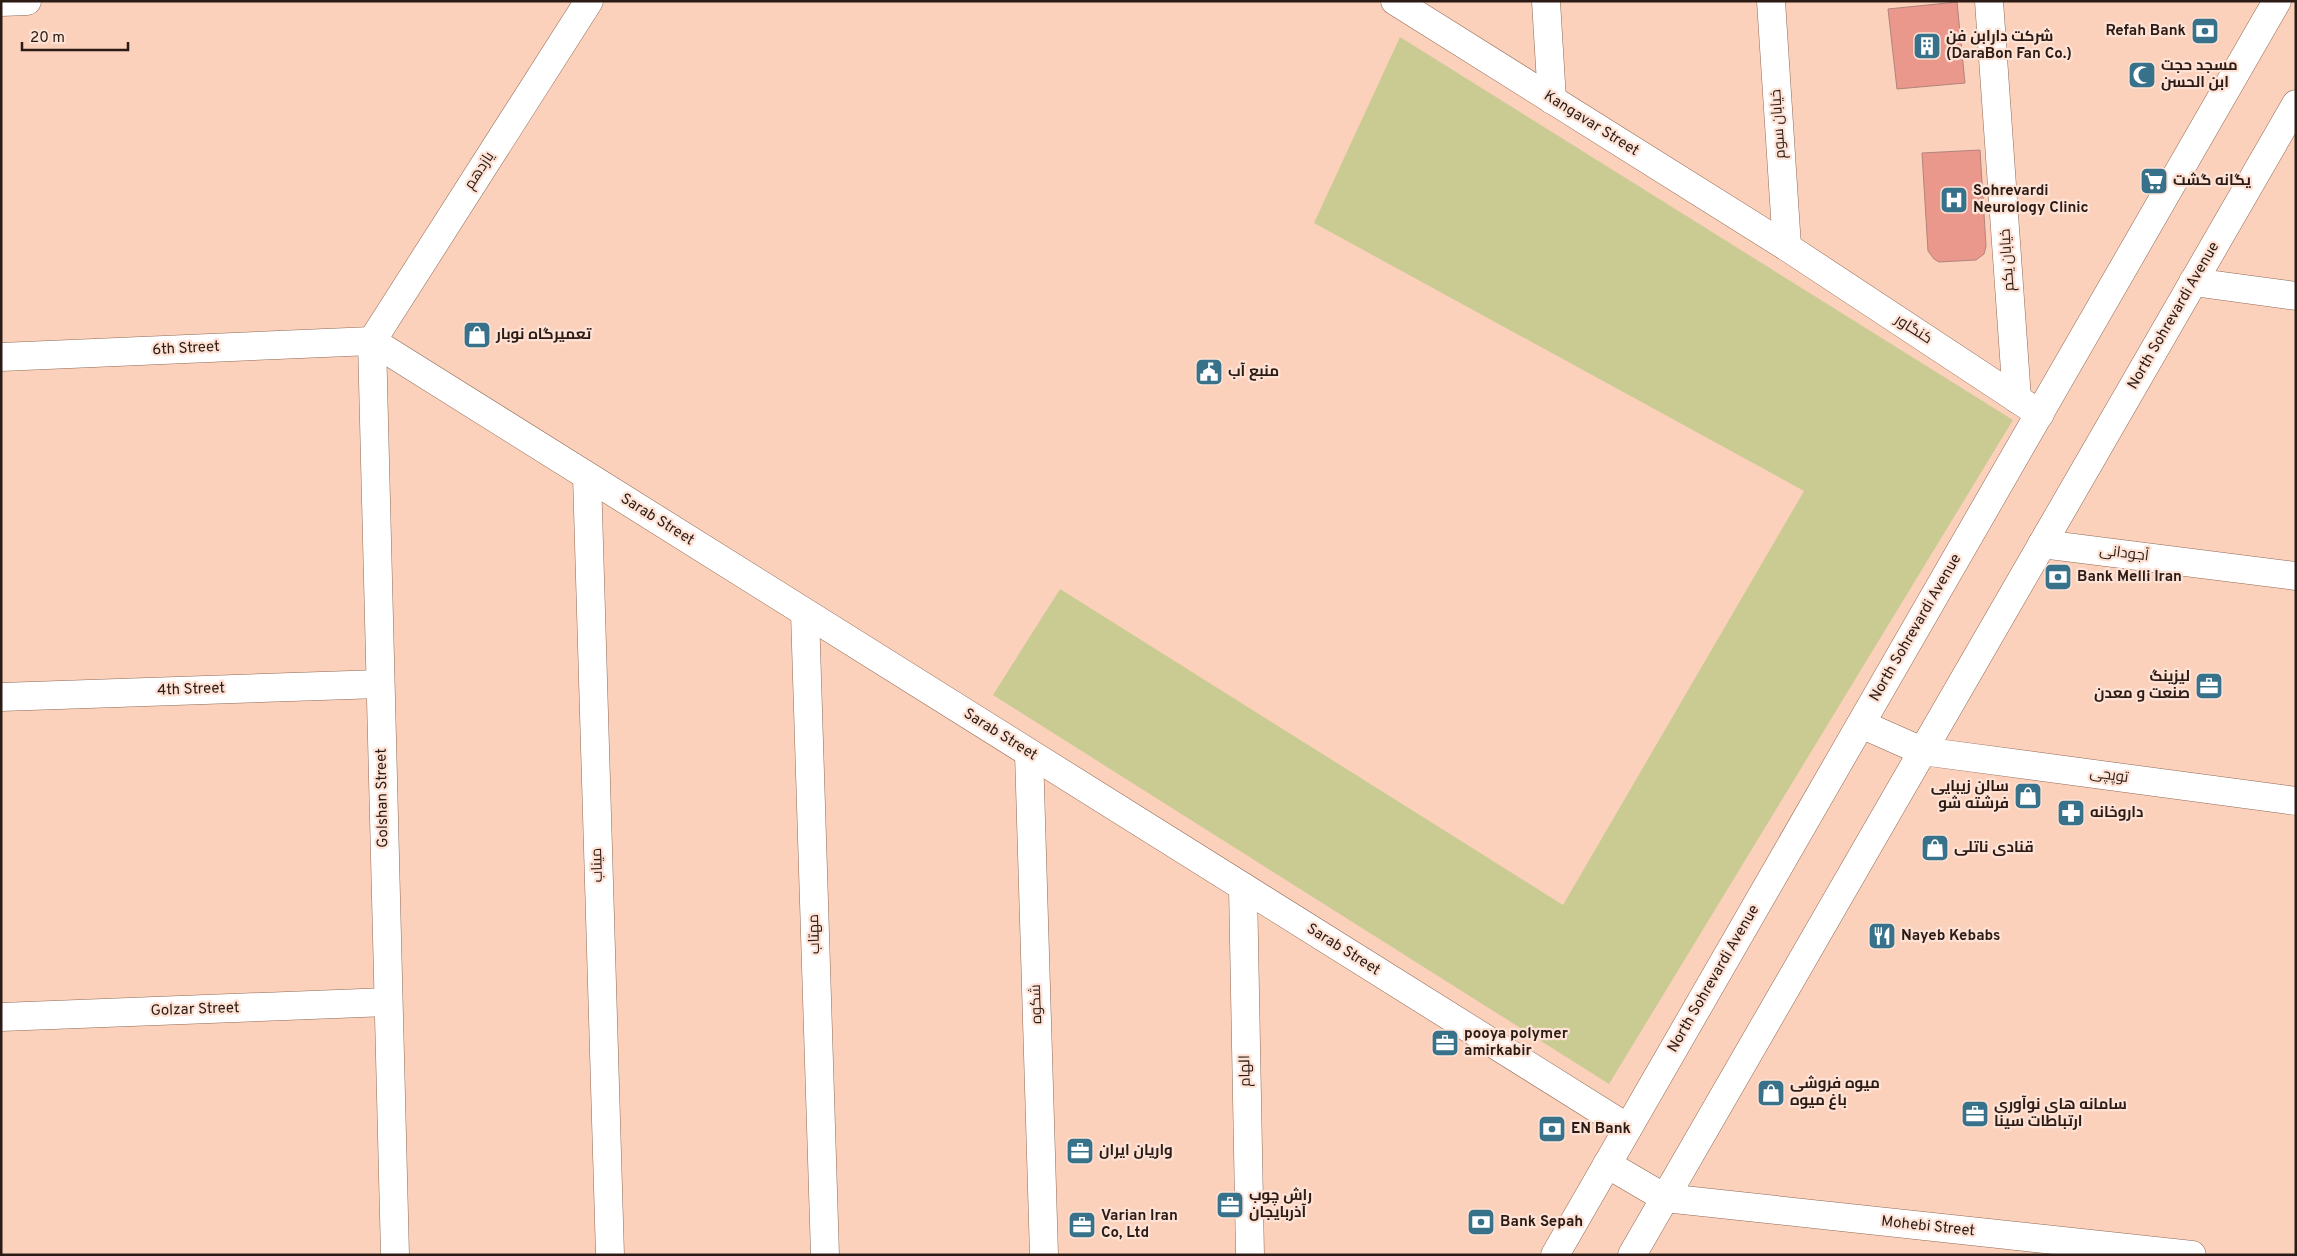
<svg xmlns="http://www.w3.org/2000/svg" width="2297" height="1256" viewBox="0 0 2297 1256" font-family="Overpass,Cairo,sans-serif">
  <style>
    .green { fill: #cacb92 }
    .building { fill: #ea978c; stroke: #b1847d }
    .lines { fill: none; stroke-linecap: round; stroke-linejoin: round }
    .street-casing { stroke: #8f6955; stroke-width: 29 }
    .secondary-casing { stroke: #8f6955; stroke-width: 29 }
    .street { stroke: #fff; stroke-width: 28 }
    .secondary { stroke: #fff; stroke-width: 28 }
    .labels { text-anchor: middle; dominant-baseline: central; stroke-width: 4.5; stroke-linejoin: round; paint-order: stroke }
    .poi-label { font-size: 15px; font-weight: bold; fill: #2b1b14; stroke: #fde2d5; text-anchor: start }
    .street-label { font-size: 15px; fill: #2b1b14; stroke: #fde2d5 }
  </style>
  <rect width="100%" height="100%" fill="#fcd1bb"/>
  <polygon class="green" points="1400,37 2013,420 1609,1084 993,695 1060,589 1563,905 1804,491 1314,223"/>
  <g class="building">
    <polygon points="1957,2 1965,83 1897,89 1888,9"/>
    <polygon points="1980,150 1986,246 1984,254 1976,260 1939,262 1934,259 1928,251 1922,153"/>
  </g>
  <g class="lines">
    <defs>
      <g id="street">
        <polyline points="1395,1 1787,247 2040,414"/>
        <polyline points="1546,1 1552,100"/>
        <polyline points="1771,1 1787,247"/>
        <polyline points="1989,1 2017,399"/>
        <polyline points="1,2 27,1"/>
        <polyline points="2193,282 2296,296"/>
        <polyline points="372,341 1628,1128"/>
        <polyline points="372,341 395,1255"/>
        <polyline points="372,341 589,1"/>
        <polyline points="1,357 372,341"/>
        <polyline points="587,476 610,1255"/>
        <polyline points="2042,544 2296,576"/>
        <polyline points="805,613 825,1255"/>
        <polyline points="1,697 380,684"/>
        <polyline points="1029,753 1044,1255"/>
        <polyline points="1243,887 1250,1255"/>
        <polyline points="1,1017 388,1002"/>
        <polyline points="1665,1198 2192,1255"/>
      </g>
      <g id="secondary">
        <polyline points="1861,724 1922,751 2296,801"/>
        <polyline points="1607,1164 1665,1198"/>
        <polyline points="1555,1255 2277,1"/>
        <polyline points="1632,1255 2296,104"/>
      </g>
    </defs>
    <use href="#street" class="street-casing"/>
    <use href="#secondary" class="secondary-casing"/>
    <use href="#street" class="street"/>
    <use href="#secondary" class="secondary"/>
  </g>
  <defs>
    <symbol id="bank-square" viewBox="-11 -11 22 22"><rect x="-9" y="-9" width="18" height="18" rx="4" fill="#37718a" stroke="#fde2d5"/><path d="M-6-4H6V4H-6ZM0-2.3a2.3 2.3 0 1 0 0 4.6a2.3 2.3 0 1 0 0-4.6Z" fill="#fff"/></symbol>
    <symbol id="building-square" viewBox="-11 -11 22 22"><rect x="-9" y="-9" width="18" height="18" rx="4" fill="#37718a" stroke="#fde2d5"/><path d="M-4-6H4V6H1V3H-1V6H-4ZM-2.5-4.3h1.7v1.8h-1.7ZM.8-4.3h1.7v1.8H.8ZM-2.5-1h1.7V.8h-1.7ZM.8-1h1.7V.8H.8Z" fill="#fff"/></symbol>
    <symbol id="mosque-square" viewBox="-11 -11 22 22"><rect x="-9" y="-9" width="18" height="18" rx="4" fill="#37718a" stroke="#fde2d5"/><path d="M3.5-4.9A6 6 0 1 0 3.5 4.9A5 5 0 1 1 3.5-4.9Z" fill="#fff"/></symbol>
    <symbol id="supermarket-square" viewBox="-11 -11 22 22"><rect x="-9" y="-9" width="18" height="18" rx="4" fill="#37718a" stroke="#fde2d5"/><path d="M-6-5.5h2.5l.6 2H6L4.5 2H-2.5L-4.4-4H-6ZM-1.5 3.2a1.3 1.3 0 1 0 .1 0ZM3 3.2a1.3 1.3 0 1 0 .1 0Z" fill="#fff"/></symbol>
    <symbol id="hospital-square" viewBox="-11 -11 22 22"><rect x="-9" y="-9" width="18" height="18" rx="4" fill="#37718a" stroke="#fde2d5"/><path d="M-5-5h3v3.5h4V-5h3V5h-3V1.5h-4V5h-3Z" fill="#fff"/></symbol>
    <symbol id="shop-square" viewBox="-11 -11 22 22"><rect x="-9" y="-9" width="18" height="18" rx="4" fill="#37718a" stroke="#fde2d5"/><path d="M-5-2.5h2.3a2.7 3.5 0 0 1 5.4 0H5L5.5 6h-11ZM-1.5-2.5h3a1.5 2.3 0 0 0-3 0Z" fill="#fff"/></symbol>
    <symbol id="civic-square" viewBox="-11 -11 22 22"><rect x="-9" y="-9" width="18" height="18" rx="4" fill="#37718a" stroke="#fde2d5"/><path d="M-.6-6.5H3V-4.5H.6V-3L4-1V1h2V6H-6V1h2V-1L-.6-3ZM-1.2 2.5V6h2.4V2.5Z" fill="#fff"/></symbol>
    <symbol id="office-square" viewBox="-11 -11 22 22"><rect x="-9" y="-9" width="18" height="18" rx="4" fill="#37718a" stroke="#fde2d5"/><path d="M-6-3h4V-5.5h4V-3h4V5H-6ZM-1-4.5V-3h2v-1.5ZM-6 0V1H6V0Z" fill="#fff"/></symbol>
    <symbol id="pharmacy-square" viewBox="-11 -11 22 22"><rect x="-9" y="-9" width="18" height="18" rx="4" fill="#37718a" stroke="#fde2d5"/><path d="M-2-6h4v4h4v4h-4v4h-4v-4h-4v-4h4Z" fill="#fff"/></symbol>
    <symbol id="restaurant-square" viewBox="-11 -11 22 22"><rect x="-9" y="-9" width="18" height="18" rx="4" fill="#37718a" stroke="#fde2d5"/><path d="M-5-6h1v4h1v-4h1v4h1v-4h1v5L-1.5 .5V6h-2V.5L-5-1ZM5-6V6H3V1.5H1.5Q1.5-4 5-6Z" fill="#fff"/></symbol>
  </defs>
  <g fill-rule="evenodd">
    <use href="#bank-square" x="2189" y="15" width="32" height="32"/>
    <use href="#building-square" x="1911" y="30" width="32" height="32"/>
    <use href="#mosque-square" x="2126" y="59" width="32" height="32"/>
    <use href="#supermarket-square" x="2138" y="165" width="32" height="32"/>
    <use href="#hospital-square" x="1938" y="184" width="32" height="32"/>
    <use href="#shop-square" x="461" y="319" width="32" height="32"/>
    <use href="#civic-square" x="1193" y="356" width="32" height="32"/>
    <use href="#bank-square" x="2042" y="561" width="32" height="32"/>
    <use href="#office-square" x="2193" y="670" width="32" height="32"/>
    <use href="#shop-square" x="2012" y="780" width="32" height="32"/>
    <use href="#pharmacy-square" x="2055" y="797" width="32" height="32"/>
    <use href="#shop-square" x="1919" y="832" width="32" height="32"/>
    <use href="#restaurant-square" x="1866" y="920" width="32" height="32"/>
    <use href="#office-square" x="1429" y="1027" width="32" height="32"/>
    <use href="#shop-square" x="1755" y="1077" width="32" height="32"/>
    <use href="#office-square" x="1959" y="1098" width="32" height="32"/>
    <use href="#bank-square" x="1536" y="1113" width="32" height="32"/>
    <use href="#office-square" x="1064" y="1135" width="32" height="32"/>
    <use href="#office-square" x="1214" y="1189" width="32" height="32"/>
    <use href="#bank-square" x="1465" y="1206" width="32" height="32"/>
    <use href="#office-square" x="1066" y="1209" width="32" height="32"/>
  </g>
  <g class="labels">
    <g class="poi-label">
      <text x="2186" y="31" text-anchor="end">Refah Bank</text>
      <text x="1946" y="37">شرکت دارابن فن<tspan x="1946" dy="17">(DaraBon Fan Co.)</tspan></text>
      <text x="2161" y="66">مسجد حجت<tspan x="2161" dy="17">ابن الحسن</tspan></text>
      <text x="2173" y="181">یگانه گشت</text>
      <text x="1973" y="191">Sohrevardi<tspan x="1973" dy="17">Neurology Clinic</tspan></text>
      <text x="496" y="335">تعمیرگاه نوبار</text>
      <text x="1228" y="372">منبع آب</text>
      <text x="2077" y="577">Bank Melli Iran</text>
      <text x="2190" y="677" text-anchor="end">لیزینگ<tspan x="2190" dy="17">صنعت و معدن</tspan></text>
      <text x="2009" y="787" text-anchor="end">سالن زیبایی<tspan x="2009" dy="17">فرشته شو</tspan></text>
      <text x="2090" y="813">داروخانه</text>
      <text x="1954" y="848">قنادی ناتلی</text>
      <text x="1901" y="936">Nayeb Kebabs</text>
      <text x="1464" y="1034">pooya polymer<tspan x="1464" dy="17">amirkabir</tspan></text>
      <text x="1790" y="1084">میوه فروشی<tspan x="1790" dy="17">باغ میوه</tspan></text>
      <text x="1994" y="1105">سامانه های نوآوری<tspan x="1994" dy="17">ارتباطات سینا</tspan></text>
      <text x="1571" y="1129">EN Bank</text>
      <text x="1099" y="1151">واریان ایران</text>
      <text x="1249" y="1196">راش چوب<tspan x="1249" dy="17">آذربایجان</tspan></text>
      <text x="1101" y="1216">Varian Iran<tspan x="1101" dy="17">Co, Ltd</tspan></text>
      <text x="1500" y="1222">Bank Sepah</text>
    </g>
    <g class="street-label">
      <text transform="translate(1591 124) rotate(32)">Kangavar Street</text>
      <text transform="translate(1779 124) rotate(-94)">خیابان سوم</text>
      <text transform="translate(480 171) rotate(-57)">یازدهم</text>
      <text transform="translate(2008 260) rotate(-94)">خیابان یکم</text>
      <text transform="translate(2174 316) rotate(-60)">North Sohrevardi Avenue</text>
      <text transform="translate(1913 330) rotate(33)">کنگاور</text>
      <text transform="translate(186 349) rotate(-3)">6th Street</text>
      <text transform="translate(657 520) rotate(32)">Sarab Street</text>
      <text transform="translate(2124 554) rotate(7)">آجودانی</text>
      <text transform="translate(1916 628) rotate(-60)">North Sohrevardi Avenue</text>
      <text transform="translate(191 690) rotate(-2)">4th Street</text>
      <text transform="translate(1000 735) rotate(32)">Sarab Street</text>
      <text transform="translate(2109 776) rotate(8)">توپچی</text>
      <text transform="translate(383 798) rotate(-91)">Golshan Street</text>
      <text transform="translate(598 865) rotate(-92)">میناب</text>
      <text transform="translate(815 934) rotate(-92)">مهتاب</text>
      <text transform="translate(1343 950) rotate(32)">Sarab Street</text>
      <text transform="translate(1714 979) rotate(-60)">North Sohrevardi Avenue</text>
      <text transform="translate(1037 1004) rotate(-92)">شکوه</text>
      <text transform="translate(195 1010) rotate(-2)">Golzar Street</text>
      <text transform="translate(1246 1071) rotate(-91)">الهام</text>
      <text transform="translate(1928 1227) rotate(6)">Mohebi Street</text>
    </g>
  </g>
  <rect width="2297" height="1256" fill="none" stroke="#2b1b14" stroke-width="5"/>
  <path d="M22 42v8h106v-8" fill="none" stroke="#2b1b14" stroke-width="2.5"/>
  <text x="30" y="42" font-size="15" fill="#2b1b14" stroke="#fde2d5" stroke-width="4" paint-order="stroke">20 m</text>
</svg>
